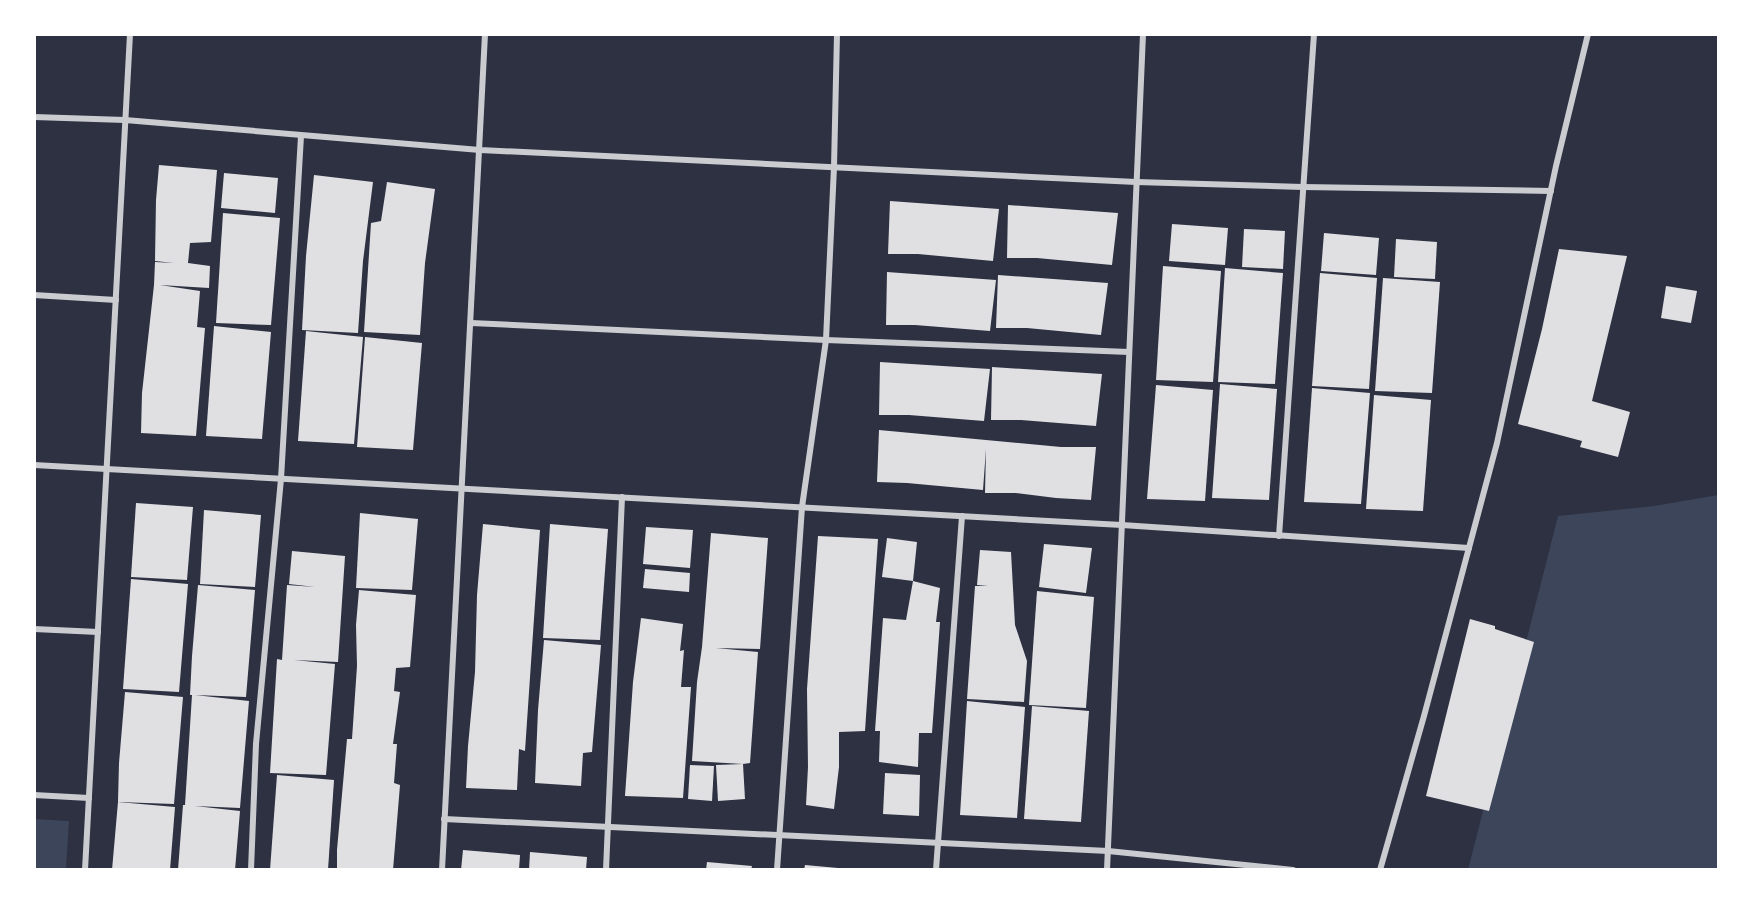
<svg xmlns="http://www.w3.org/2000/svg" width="1753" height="904" viewBox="0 0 1753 904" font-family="'PT Sans',sans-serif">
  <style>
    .green { fill: #3c4559 }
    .building { fill: #e0e0e3 }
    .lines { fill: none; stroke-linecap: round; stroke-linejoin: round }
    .minor { stroke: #caccd0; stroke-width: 6 }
  </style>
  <rect width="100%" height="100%" fill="#2d3142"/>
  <g class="green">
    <polygon points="1718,495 1718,869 1468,870 1558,516 1654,506"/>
    <polygon points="34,819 69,821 66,869 35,869"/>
  </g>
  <g class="building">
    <polygon points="159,165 217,170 211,242 190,243 188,263 210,266 209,288 160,285 200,291 197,327 205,328 196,436 141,433 142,393 154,285 155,262 174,263 155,261 156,200"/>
    <polygon points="224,173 278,178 275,213 221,208"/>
    <polygon points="314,175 373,182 363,261 358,333 302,330 306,256"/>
    <polygon points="387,182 435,189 425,263 420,335 364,332 371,223 381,221"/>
    <polygon points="890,201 999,209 993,261 918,254 888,254"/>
    <polygon points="1008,205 1118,213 1112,265 1037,258 1007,258"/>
    <polygon points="223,213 280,218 271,325 216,323"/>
    <polygon points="1172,224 1228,228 1225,265 1169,261"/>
    <polygon points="1244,229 1285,231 1283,269 1242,267"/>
    <polygon points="1324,233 1379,238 1376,275 1321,271"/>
    <polygon points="1396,239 1437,242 1435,279 1394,277"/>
    <polygon points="1559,249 1627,256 1592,401 1630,412 1618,457 1580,447 1582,441 1518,424 1542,329"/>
    <polygon points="1163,266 1221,271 1213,382 1156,380"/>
    <polygon points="1225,268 1283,273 1275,384 1218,382"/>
    <polygon points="887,272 996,280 990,331 915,325 886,325"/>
    <polygon points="1320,273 1377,278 1369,389 1312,386"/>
    <polygon points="998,275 1108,283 1101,335 1027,328 996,328"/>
    <polygon points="1383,278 1440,282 1432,393 1375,391"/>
    <polygon points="1666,286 1697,291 1691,323 1661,318"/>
    <polygon points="214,326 271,332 262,439 206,436"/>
    <polygon points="306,331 363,337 354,444 298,441"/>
    <polygon points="365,337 422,343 413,450 357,447"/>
    <polygon points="880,362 990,369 984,421 909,415 879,415"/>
    <polygon points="992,367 1102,374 1096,426 1021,420 991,420"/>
    <polygon points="1220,384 1277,389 1269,500 1212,498"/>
    <polygon points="1156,385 1213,390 1205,501 1147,499"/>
    <polygon points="1312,388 1370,393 1361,504 1304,502"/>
    <polygon points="1374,395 1431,400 1423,511 1366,509"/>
    <polygon points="879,430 1061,447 1096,447 1091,500 1056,498 1015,493 985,493 986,449 983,490 907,483 877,482"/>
    <polygon points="136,503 193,507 187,580 131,577"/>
    <polygon points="204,510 261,515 255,587 200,584"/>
    <polygon points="360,513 418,519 412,590 356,588"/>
    <polygon points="483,524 540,530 525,751 519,749 517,790 466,788 468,746 475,672 477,595"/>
    <polygon points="550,524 608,529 600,640 543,638"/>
    <polygon points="646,527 693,530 690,568 643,564"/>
    <polygon points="711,533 768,538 760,649 716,648 758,652 750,763 743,764 692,761 697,682 702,647"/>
    <polygon points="818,536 878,539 865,731 839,732 839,767 834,809 806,805 808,767 807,689"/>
    <polygon points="887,538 917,542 913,581 882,577"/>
    <polygon points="1044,544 1092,548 1086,593 1039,587"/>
    <polygon points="980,550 1011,552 1015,625 1027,661 1024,702 967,699 975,586 988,586 977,585"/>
    <polygon points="292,551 345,556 338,662 294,660 335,664 326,775 270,773 277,659 282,660 287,585 315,587 289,584"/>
    <polygon points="645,569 690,573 689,592 643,588"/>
    <polygon points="131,579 188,584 179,692 123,689"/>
    <polygon points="913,581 940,588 936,622 940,622 932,733 919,733 918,767 879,762 880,731 875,731 883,618 906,620"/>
    <polygon points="198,585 255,590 246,697 195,695 249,701 240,808 195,806 240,811 235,870 178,870 183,805 185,805 192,695 190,695 192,656"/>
    <polygon points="359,590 416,595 410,667 396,668 394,691 400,692 393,744 397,744 394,783 400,785 393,870 337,870 337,850 347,739 352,739 357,666 356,625"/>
    <polygon points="1037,591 1094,597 1086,708 1029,705"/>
    <polygon points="641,618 683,624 680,651 684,650 681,687 691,687 683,798 625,796 633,682"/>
    <polygon points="1470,619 1495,626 1495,629 1534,642 1489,811 1426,796"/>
    <polygon points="544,640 601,645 592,752 583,753 581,786 535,783 538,710"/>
    <polygon points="125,692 183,697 174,804 118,802 119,763"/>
    <polygon points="967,701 1025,707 1017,818 960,815"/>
    <polygon points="1032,706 1089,711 1081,822 1024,819"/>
    <polygon points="743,764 745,799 718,801 716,765"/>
    <polygon points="690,765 714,766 712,801 688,799"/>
    <polygon points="885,773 920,775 919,816 883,814"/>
    <polygon points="277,775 334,780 328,870 270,870"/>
    <polygon points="118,802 175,807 170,870 112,870"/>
    <polygon points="463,850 520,855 519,870 461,870"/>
    <polygon points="530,852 587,857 586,870 529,870"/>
    <polygon points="707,862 752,866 751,870 706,870"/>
    <polygon points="805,865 838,868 838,870 804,870"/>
  </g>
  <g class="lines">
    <g class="minor">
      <polyline points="34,117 125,120 480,150 1136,182 1303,187 1551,191"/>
      <polyline points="34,295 116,300"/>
      <polyline points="471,323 826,340 1129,352"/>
      <polyline points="34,465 1122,525 1469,548"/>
      <polyline points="1279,536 1314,34"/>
      <polyline points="34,629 98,632"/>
      <polyline points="34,795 89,798"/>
      <polyline points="444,819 1108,851 1293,870"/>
      <polyline points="85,870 130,34"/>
      <polyline points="251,870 256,744 281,479 301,136"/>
      <polyline points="442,870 485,34"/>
      <polyline points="606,870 622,497"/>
      <polyline points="777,870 802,507 826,340 834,167 837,34"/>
      <polyline points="936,870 962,516"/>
      <polyline points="1107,870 1143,34"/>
      <polyline points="1380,870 1424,716 1497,443 1556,166 1588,34"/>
    </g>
  </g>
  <rect width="1753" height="904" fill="none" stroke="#ffffff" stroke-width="72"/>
</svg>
